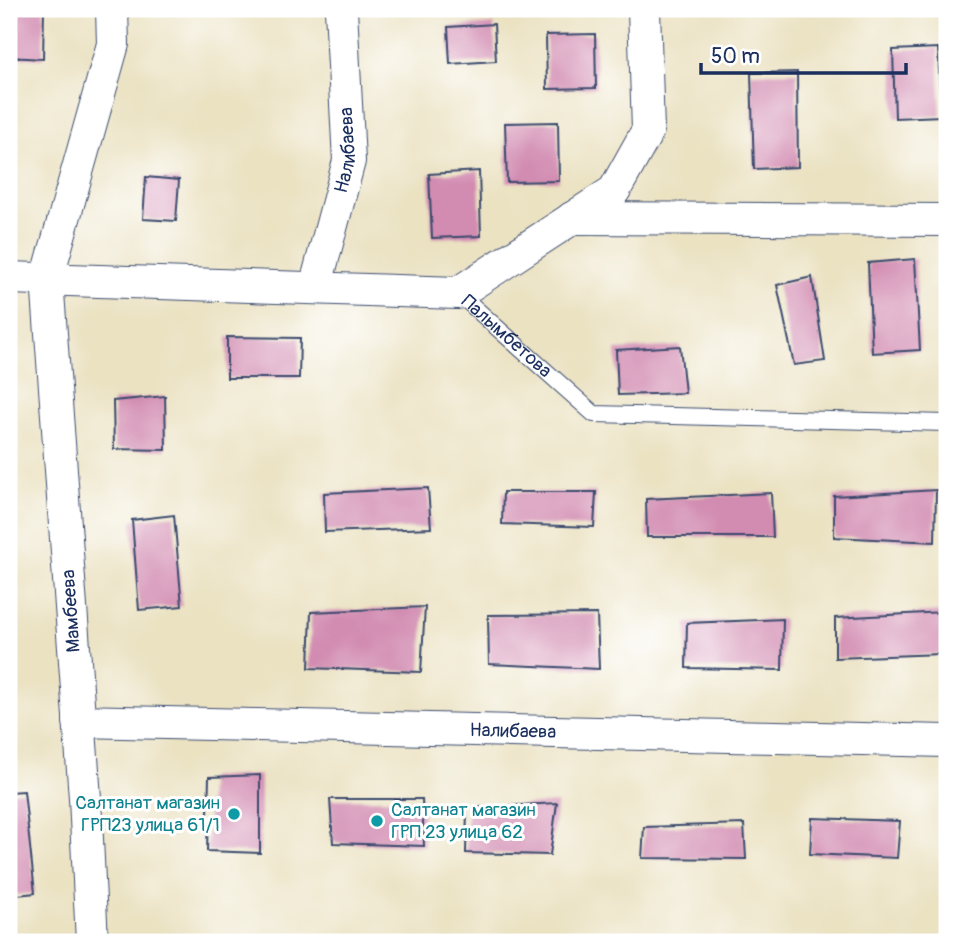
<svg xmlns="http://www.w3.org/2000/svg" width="956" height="951" viewBox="0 0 956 951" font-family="Pangolin,sans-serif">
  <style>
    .building { fill: #d28bb1 }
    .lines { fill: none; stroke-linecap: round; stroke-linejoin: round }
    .lane-casing { stroke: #3a4a6d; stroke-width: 18 }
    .street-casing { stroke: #3a4a6d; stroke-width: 34 }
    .lane { stroke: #fff; stroke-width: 16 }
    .street { stroke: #fff; stroke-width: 32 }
    .culture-dot { fill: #0f9aa8; stroke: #fff; stroke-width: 2.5 }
    .labels { text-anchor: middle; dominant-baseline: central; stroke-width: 6; stroke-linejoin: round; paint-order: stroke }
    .street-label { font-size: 19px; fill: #1b2f5e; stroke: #fff }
    .culture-label { font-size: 19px; fill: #0d838f; stroke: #fff; text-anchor: end }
  </style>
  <rect width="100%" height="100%" fill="#fff"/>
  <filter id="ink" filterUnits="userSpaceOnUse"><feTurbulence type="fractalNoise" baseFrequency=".0143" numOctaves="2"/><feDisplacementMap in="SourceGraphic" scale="14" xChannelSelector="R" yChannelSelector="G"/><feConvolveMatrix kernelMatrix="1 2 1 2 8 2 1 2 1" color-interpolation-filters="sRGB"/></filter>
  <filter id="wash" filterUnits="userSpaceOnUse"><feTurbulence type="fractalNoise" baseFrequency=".00686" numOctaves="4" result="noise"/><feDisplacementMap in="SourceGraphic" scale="28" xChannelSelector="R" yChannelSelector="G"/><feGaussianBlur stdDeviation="1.57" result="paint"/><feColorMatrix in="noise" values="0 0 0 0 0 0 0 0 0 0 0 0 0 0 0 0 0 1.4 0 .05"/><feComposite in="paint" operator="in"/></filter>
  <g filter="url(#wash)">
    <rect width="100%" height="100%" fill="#ebe2c2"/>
    <g id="blocks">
      <g class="building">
        <polygon points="9,9 44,9 43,59 9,57"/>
        <polygon points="494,24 496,61 450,64 448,27"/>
        <polygon points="595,34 596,88 547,89 546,35"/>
        <polygon points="938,48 941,116 895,118 893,50"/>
        <polygon points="797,72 798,167 754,169 751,73"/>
        <polygon points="558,122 559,181 507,182 505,123"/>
        <polygon points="479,171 481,236 432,238 429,174"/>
        <polygon points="146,177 179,180 176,221 143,219"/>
        <polygon points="915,259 920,350 872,353 868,263"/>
        <polygon points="812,277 825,361 794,365 777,285"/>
        <polygon points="227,337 300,338 299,378 227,378"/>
        <polygon points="680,346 685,393 618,395 616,350"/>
        <polygon points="165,396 166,450 114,449 113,401"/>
        <polygon points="428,488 431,528 325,532 324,493"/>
        <polygon points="936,490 935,542 834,537 834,496"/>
        <polygon points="503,492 596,492 594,527 502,524"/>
        <polygon points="771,493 773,537 647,537 646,499"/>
        <polygon points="174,515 182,606 139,610 132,520"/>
        <polygon points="425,607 421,672 309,668 311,612"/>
        <polygon points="943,612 941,654 835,658 835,618"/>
        <polygon points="597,614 599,669 489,664 488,615"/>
        <polygon points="783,619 782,670 686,668 687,623"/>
        <polygon points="260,775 260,853 207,851 209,777"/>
        <polygon points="24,791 35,893 9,896 9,792"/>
        <polygon points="330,799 422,799 424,846 333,843"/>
        <polygon points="557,803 550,855 466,853 467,808"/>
        <polygon points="812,818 900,821 897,858 810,854"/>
        <polygon points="744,824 746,859 642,858 644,827"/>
      </g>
    </g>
  </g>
  <g filter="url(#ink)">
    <use href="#blocks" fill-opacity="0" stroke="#3a4a6d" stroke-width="2"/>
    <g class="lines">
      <defs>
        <g id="lane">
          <path id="s1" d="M458,293L594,414L947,423"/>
        </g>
        <g id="street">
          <polyline points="572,218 947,220"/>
          <polyline points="9,278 458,293 614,191 648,130 644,9"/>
          <path id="s2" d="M315,288L349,161L341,9"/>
          <path id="s3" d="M79,721L947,741"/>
          <polyline points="92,942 85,798 47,279 113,44 112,9"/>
        </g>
      </defs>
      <use href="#lane" class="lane-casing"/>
      <use href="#street" class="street-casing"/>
      <use href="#lane" class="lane"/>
      <use href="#street" class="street"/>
    </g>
  </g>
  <g class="culture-dot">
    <circle cx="234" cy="814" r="7"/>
    <circle cx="377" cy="821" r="7"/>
  </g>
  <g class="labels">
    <g class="street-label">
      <text stroke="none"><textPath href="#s2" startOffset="142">Налибаева</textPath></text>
      <text stroke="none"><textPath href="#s1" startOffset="65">Палымбетова</textPath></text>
      <text transform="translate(71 611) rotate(-94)">Мамбеева</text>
      <text stroke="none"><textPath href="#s3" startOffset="434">Налибаева</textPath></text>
    </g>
    <g class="culture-label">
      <text x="220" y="803">Салтанат магазин<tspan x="220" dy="22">ГРП23 улица 61/1</tspan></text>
      <text x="391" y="810" text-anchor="start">Салтанат магазин<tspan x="391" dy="22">ГРП 23 улица 62</tspan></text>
    </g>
  </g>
  <rect width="956" height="951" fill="none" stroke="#fff" stroke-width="35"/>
  <path d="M701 63v10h205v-10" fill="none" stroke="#1b2f5e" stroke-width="3.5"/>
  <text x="711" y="63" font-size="21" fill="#1b2f5e" stroke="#ffffff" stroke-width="5" paint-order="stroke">50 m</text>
</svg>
